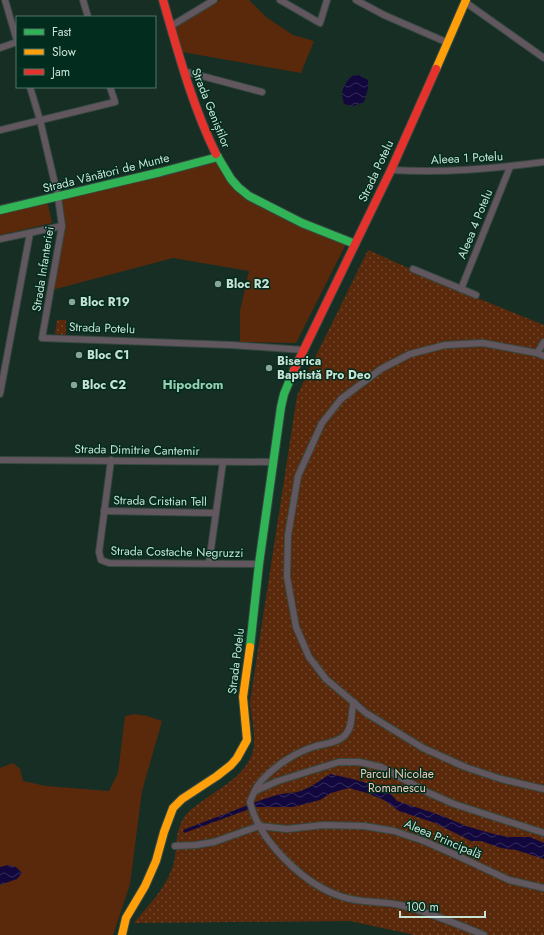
<svg xmlns="http://www.w3.org/2000/svg" width="544" height="935" viewBox="0 0 544 935" font-family="Jost,sans-serif">
  <style>
    .grass { fill: #5a290c }
    .park { fill: url(#park-dots) }
    .water { fill: url(#water-waves) }
    .lines { fill: none; stroke-linecap: round; stroke-linejoin: round }
    .street-casing { stroke: #354940; stroke-width: 8 }
    .fast-casing { stroke: #354940; stroke-width: 10 }
    .slow-casing { stroke: #354940; stroke-width: 10 }
    .jam-casing { stroke: #354940; stroke-width: 10 }
    .street { stroke: #62575e; stroke-width: 6 }
    .fast { stroke: #30b455; stroke-width: 8 }
    .slow { stroke: #ff9f0a; stroke-width: 8 }
    .jam { stroke: #e5322d; stroke-width: 8 }
    .poi-dot { fill: #8aa497; stroke: #022c1d; stroke-width: 1.5 }
    .labels { text-anchor: middle; dominant-baseline: central; stroke-width: 3; stroke-linejoin: round; paint-order: stroke }
    .street-label { font-size: 12px; fill: #c8e3d5; stroke: #022c1d }
    .poi-label { font-size: 12px; font-weight: bold; fill: #c8e3d5; stroke: #022c1d; text-anchor: start }
    .park-label { font-size: 12px; fill: #f2c8b7; stroke: #022c1d }
    .neighbourhood-label { font-size: 13px; font-weight: bold; fill: #97ceb3; stroke: #022c1d }
  </style>
  <defs>
    <pattern id="park-dots" width="8" height="8" patternUnits="userSpaceOnUse"><rect width="8" height="8" fill="#5a290c"/><path d="M2 2h.1M6 6h.1" fill="none" stroke="#70482e" stroke-width="1.8" stroke-linecap="round"/></pattern>
    <pattern id="water-waves" width="16" height="10" patternUnits="userSpaceOnUse"><rect width="16" height="10" fill="#13083e"/><path d="M0 5q4-4 8 0t8 0" fill="none" stroke="#342c59"/></pattern>
  </defs>
  <rect width="100%" height="100%" fill="#172e25"/>
  <g class="grass">
    <polygon points="220,0 249,0 266,17 293,35 314,41 301,73 182,52 175,28"/>
    <polygon points="215,161 232,185 244,196 291,223 346,244 296,343 240,342 240,311 249,271 173,258 52,290 65,224 61,197"/>
    <polygon points="47,200 52,223 0,235 0,214"/>
    <polygon points="134,714 147,716 162,721 142,791 130,884 113,935 0,935 0,768 13,763 20,769 23,781 46,786 109,791 118,773 125,716"/>
  </g>
  <g class="park">
    <path d="M368,250L460,291L544,325V935H415L350,921L134,923C148,906 166,888 173,866C178,849 174,834 183,819C189,809 199,804 208,797C227,784 252,770 254,744C255,733 251,714 250,702L297,396L308,372Z"/>
    <polygon points="57,320 66,320 66,335 55,334"/>
  </g>
  <g class="water">
    <path d="M359,75L368,80V89L364,102L353,106L344,104C340,91 343,85 352,76Z"/>
    <polygon points="330,774 353,779 386,789 397,801 440,815 466,826 490,833 508,837 530,837 544,843 544,859 516,850 501,848 481,841 471,841 435,823 399,811 384,800 367,793 349,788 331,793 320,800 293,807 255,807 184,833 183,830 264,799 280,794 298,792 310,787"/>
    <polygon points="8,865 16,867 22,873 17,879 0,885 0,867"/>
  </g>
  <g class="lines">
    <defs>
      <g id="street">
        <polyline points="5,0 17,41"/>
        <polyline points="83,0 88,17"/>
        <polyline points="280,0 320,23 327,0"/>
        <polyline points="356,0 384,15 446,42"/>
        <polyline points="465,2 544,58"/>
        <polyline points="171,26 214,0"/>
        <polyline points="0,48 17,42"/>
        <polyline points="183,71 262,92"/>
        <polyline points="30,87 40,120 58,197 62,226 42,338 232,345 304,350"/>
        <polyline points="0,130 115,102 110,87"/>
        <path d="M391,170C444,173 491,169 544,162"/>
        <polyline points="0,239 62,226"/>
        <polyline points="413,269 476,295"/>
        <polyline points="461,289 510,167"/>
        <polyline points="537,353 544,342"/>
        <polyline points="544,356 537,353 483,343 445,345 410,354 381,369 341,399 322,423 298,476 288,535 287,577 296,627 309,657 326,679 366,713 423,748 465,767 501,779 544,789"/>
        <polyline points="0,394 30,233"/>
        <polyline points="0,460 273,462"/>
        <polyline points="111,460 99,552 101,560 109,563 259,564"/>
        <polyline points="104,511 216,513"/>
        <polyline points="209,563 223,462"/>
        <path d="M354,702C350,713 354,724 346,734C340,742 325,744 316,746C296,752 276,765 262,780C256,786 253,794 250,802C259,841 304,885 343,897C359,903 383,901 400,905C429,912 457,924 484,935"/>
        <polyline points="255,791 278,781 339,762 359,762 381,767 427,792 454,804 544,833"/>
        <polyline points="175,846 196,845 214,842 259,826 287,829 324,825 364,826 394,831 424,841 458,856 509,880 544,888"/>
      </g>
      <g id="fast">
        <polyline points="216,154 231,179 238,187 249,196 302,223 355,244"/>
        <polyline points="0,210 161,172 218,157"/>
        <polyline points="250,647 259,564 281,407 284,394 294,370"/>
      </g>
      <g id="slow">
        <polyline points="436,69 466,0"/>
        <polyline points="122,935 126,918 145,886 156,861 164,832 173,808 182,799 217,776 231,765 237,758 247,740 243,697 250,647"/>
      </g>
      <g id="jam">
        <path d="M163,0C178,52 192,105 216,154"/>
        <polyline points="294,370 391,170 436,69"/>
      </g>
    </defs>
    <use href="#street" class="street-casing"/>
    <use href="#fast" class="fast-casing"/>
    <use href="#slow" class="slow-casing"/>
    <use href="#jam" class="jam-casing"/>
    <use href="#street" class="street"/>
    <use href="#fast" class="fast"/>
    <use href="#slow" class="slow"/>
    <use href="#jam" class="jam"/>
  </g>
  <g class="poi-dot">
    <circle cx="218" cy="284" r="4"/>
    <circle cx="72" cy="302" r="4"/>
    <circle cx="79" cy="355" r="4"/>
    <circle cx="269" cy="368" r="4"/>
    <circle cx="74" cy="385" r="4"/>
  </g>
  <g class="labels">
    <g class="street-label">
      <text transform="translate(211 108) rotate(68)">Strada Geniștilor</text>
      <text transform="translate(467 158) rotate(-3)">Aleea 1 Potelu</text>
      <text transform="translate(376 171) rotate(-65)">Strada Potelu</text>
      <text transform="translate(106 173) rotate(-14)">Strada Vânători de Munte</text>
      <text transform="translate(475 224) rotate(-68)">Aleea 4 Potelu</text>
      <text transform="translate(43 269) rotate(-81)">Strada Infanteriei</text>
      <text transform="translate(102 328) rotate(2)">Strada Potelu</text>
      <text transform="translate(137 450) rotate(1)">Strada Dimitrie Cantemir</text>
      <text transform="translate(160 501) rotate(1)">Strada Cristian Tell</text>
      <text transform="translate(177 552) rotate(1)">Strada Costache Negruzzi</text>
      <text transform="translate(236 661) rotate(-83)">Strada Potelu</text>
      <text transform="translate(443 839) rotate(23)">Aleea Principală</text>
    </g>
    <g class="poi-label">
      <text x="226" y="284">Bloc R2</text>
      <text x="80" y="302">Bloc R19</text>
      <text x="87" y="355">Bloc C1</text>
      <text x="277" y="361">Biserica<tspan x="277" dy="14">Baptistă Pro Deo</tspan></text>
      <text x="82" y="385">Bloc C2</text>
    </g>
    <g class="park-label">
      <text x="397" y="774">Parcul Nicolae<tspan x="397" dy="14">Romanescu</tspan></text>
    </g>
    <g class="neighbourhood-label">
      <text x="193" y="384">Hipodrom</text>
    </g>
  </g>
  <rect x="16" y="16" width="140" height="72" fill="#022c1d" stroke="#517567"/>
  <rect x="24" y="29" width="20" height="6" fill="#30b455" stroke="#517567"/>
  <text x="52" y="36" font-size="12" fill="#c8e3d5">Fast</text>
  <rect x="24" y="49" width="20" height="6" fill="#ff9f0a" stroke="#517567"/>
  <text x="52" y="56" font-size="12" fill="#c8e3d5">Slow</text>
  <rect x="24" y="69" width="20" height="6" fill="#e5322d" stroke="#517567"/>
  <text x="52" y="76" font-size="12" fill="#c8e3d5">Jam</text>
  <path d="M400 911v6h85v-6" fill="none" stroke="#c8e3d5" stroke-width="2"/>
  <text x="406" y="911" font-size="12" fill="#c8e3d5" stroke="#022c1d" stroke-width="3" paint-order="stroke">100 m</text>
</svg>
